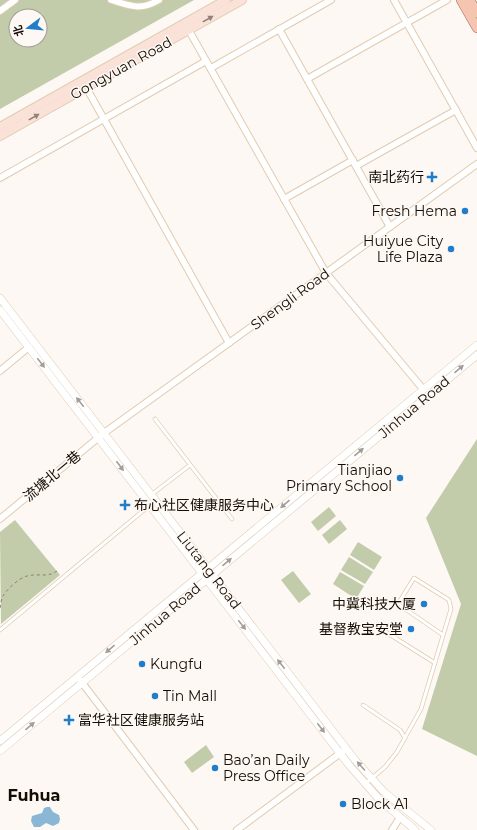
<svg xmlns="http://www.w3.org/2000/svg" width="477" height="830" viewBox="0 0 477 830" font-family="Montserrat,'Noto Sans SC',sans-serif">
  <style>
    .green { fill: #c3ccaa; fill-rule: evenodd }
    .water { fill: #8ab7d5 }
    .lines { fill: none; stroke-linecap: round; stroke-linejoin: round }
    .service-casing { stroke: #e1cbb0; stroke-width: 4.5 }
    .minor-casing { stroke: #e1cbb0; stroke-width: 8 }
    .tertiary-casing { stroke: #e1cbb0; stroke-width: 8 }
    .secondary-casing { stroke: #e1cbb0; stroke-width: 10 }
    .primary-casing { stroke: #a36b54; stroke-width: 10 }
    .path { stroke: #87807a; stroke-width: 1; stroke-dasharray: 3 3; stroke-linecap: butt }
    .service { stroke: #fff; stroke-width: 3 }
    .minor { stroke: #fff; stroke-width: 6 }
    .tertiary { stroke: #fff; stroke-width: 7 }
    .secondary { stroke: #fae2d9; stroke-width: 8 }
    .primary { stroke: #f5c5b2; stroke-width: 9 }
    .oneway { fill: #93827a }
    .oneway2 { fill: #a19e9b }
    .poi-dot { fill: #217dca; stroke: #fdf8f3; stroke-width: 1.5 }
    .labels { text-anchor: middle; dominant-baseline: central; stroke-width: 3; stroke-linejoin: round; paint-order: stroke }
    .street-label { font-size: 14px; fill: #150d05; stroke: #fdf8f3 }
    .poi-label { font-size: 14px; fill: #150d05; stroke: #fdf8f3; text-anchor: end }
    .quarter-label { font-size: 16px; font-weight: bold; fill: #150d05; stroke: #fdf8f3 }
  </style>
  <rect width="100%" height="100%" fill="#fdf8f3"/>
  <g class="green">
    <path d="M0,0H194L0,109ZM16,16H40V40H16Z"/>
    <polygon points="477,439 477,756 422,729 461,604 426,518"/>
    <polygon points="329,507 336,516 318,531 311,522"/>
    <polygon points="15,520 60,575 1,624 0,532"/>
    <polygon points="340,520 347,529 329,544 322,535"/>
    <polygon points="358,542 382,557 374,570 350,555"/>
    <polygon points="349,557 373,572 365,584 341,570"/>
    <polygon points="293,571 311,594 299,603 281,580"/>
    <polygon points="340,572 364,586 356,599 333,584"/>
    <polygon points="206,745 214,757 192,773 184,762"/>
  </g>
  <polygon class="water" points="47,807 50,807 53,812 59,815 60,819 59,823 53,826 46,823 40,827 34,827 31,821 32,816 42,813 44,808"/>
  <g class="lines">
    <defs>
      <g id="service">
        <polyline points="155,419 232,519"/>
        <polyline points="151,495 190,465"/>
        <polyline points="381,629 435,663"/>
        <polyline points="0,630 150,505"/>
        <polyline points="363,705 400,730 405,738"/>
        <polyline points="365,784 385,767 397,752 421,709 451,609 449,600 414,578 398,604 443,635"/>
      </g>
      <g id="minor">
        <path d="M111,0C131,6 140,11 159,0"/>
        <polyline points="394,0 477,148"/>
        <polyline points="0,11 15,0"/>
        <polyline points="187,27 326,273 423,389"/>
        <polyline points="279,29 390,227"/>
        <polyline points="211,68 331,0"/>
        <polyline points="307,79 447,0"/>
        <polyline points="86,87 229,343"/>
        <polyline points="356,166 456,110"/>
        <polyline points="0,178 206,61"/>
        <polyline points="284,199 353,160"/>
        <polyline points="0,371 29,347"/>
        <polyline points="0,519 104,433 477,164"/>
        <polyline points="80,680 194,830"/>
        <polyline points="237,830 346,749"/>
        <polyline points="392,830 400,817"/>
      </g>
      <g id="tertiary">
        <polyline points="0,298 355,760 384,792 431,830"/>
        <polyline points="0,310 349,765 378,798 415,830"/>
        <polyline points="0,741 477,345"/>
        <polyline points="0,751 477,355"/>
      </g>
      <g id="secondary">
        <polyline points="0,127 226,0"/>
        <polyline points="0,136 242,0"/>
      </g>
      <g id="primary">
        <polyline points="461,0 477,28"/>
        <polyline points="470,0 477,13"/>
      </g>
    </defs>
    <use href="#service" class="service-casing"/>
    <use href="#minor" class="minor-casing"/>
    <use href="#tertiary" class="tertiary-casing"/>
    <use href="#secondary" class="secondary-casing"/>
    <use href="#primary" class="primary-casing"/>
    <path class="path" d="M0,608C1,604 1,599 3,596C7,589 19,578 27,576C38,573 48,578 57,571"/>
    <use href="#service" class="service"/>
    <use href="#minor" class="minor"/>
    <use href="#tertiary" class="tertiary"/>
    <use href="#secondary" class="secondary"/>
    <use href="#primary" class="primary"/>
  </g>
  <defs><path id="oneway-solid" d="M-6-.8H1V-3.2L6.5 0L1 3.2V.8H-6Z"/></defs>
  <g class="oneway">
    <use href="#oneway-solid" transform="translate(208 19) rotate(-29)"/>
    <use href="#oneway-solid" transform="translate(34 117) rotate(-29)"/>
  </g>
  <g class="oneway2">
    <use href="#oneway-solid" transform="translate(41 363) rotate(52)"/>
    <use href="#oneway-solid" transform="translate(459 369) rotate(-40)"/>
    <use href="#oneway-solid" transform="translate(80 402) rotate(-128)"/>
    <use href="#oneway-solid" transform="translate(359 452) rotate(-40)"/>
    <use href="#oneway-solid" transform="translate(120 466) rotate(53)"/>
    <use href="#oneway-solid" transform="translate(285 504) rotate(140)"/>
    <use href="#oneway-solid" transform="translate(227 562) rotate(-40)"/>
    <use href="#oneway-solid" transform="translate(242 625) rotate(52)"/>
    <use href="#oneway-solid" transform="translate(110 649) rotate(140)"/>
    <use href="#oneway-solid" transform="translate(281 664) rotate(-128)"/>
    <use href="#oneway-solid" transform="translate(30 726) rotate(-40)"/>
    <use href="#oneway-solid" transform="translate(321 728) rotate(52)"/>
    <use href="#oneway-solid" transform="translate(361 766) rotate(-131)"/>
  </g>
  <g class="poi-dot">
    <path d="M430 171h4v4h4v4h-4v4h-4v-4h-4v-4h4z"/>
    <circle cx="465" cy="211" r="4"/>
    <circle cx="451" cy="249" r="4"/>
    <circle cx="400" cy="478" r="4"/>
    <path d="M123 499h4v4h4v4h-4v4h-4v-4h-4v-4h4z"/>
    <circle cx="424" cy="604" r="4"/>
    <circle cx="411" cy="629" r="4"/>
    <circle cx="142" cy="664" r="4"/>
    <circle cx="155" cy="696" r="4"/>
    <path d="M67 714h4v4h4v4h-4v4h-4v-4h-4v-4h4z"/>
    <circle cx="215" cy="768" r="4"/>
    <circle cx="343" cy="804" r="4"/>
  </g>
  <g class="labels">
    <g class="street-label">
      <text transform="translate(121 68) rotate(-29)">Gongyuan Road</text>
      <text transform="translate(290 299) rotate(-36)">Shengli Road</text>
      <text transform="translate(414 407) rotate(-40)">Jinhua Road</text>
      <text transform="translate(52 476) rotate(-40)">流塘北一巷</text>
      <text transform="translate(209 570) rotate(52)">Liutang Road</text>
      <text transform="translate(165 614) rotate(-40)">Jinhua Road</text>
    </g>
    <g class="poi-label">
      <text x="424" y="177">南北药行</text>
      <text x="457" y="211">Fresh Hema</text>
      <text x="443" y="241">Huiyue City<tspan x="443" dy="16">Life Plaza</tspan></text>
      <text x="392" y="470">Tianjiao<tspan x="392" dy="16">Primary School</tspan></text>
      <text x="134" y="505" text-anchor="start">布心社区健康服务中心</text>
      <text x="416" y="604">中冀科技大厦</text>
      <text x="403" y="629">基督教宝安堂</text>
      <text x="150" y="664" text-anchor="start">Kungfu</text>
      <text x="163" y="696" text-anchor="start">Tin Mall</text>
      <text x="78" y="720" text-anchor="start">富华社区健康服务站</text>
      <text x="223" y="760" text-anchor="start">Bao’an Daily<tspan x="223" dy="16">Press Office</tspan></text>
      <text x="351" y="804" text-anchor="start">Block A1</text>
    </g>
    <g class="quarter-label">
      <text x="34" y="795">Fuhua</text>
    </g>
  </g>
  <g transform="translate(28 28) rotate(254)"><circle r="19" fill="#fdf8f3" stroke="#a09a94"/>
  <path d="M0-3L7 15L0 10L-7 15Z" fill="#217dca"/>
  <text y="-6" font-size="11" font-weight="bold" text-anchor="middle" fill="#150d05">北</text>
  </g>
</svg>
